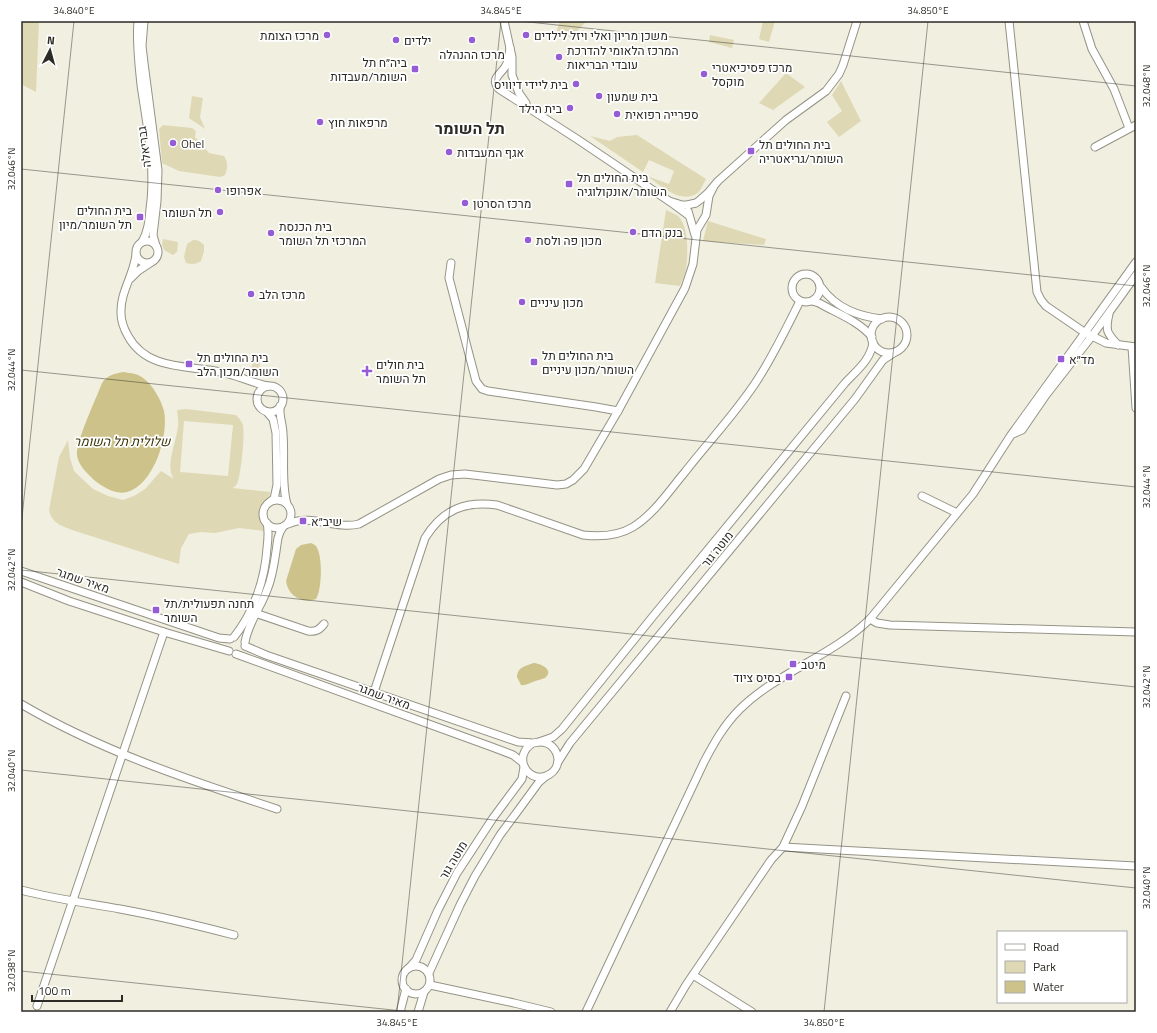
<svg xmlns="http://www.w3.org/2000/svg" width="1157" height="1033" viewBox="0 0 1157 1033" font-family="'Titillium Web',Heebo,sans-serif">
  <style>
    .green { fill: #dfd8b5; fill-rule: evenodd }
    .water { fill: #cdc38a }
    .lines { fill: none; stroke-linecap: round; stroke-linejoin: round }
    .minor-casing { stroke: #959386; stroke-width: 9 }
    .minor { stroke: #fff; stroke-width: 7 }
    .ticks { fill: none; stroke: #2b2a24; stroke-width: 1; stroke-opacity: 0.45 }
    .poi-dot { fill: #965cd4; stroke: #fff; stroke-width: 1.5 }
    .labels { text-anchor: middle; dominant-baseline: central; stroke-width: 3.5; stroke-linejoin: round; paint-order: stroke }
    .poi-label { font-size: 12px; fill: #2b2a24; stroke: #fff; text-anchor: start }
    .street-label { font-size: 12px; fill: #2b2a24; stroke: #fff }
    .water-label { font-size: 13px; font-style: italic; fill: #3f3708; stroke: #fff }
    .district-label { font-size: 16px; font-weight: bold; fill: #2b2a24; stroke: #fff }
    .neatline { fill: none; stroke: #2b2a24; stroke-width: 1.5 }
    .ticks-label { font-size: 10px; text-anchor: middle; fill: #2b2a24 }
  </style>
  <rect width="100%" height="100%" fill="#f1efe0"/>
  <g class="green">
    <polygon points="21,21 39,21 36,92 21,84"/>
    <polygon points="560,21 583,21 585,23 571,37 556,33"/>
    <polygon points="763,21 775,21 769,42 759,39"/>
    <polygon points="710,35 734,40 732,48 709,42"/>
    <polygon points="786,73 805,87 773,110 759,103"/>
    <polygon points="841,81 861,121 839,137 827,122 842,111 832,95"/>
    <polygon points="192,96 203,98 200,117 205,129 189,118"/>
    <path d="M163,125L192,128L196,131L195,137L209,153L224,156C228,162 228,168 225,175L220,177L179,171L162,163L159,129Z"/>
    <path d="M637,135L706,179C703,184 701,191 696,194C680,204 659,184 647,176L669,184L674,171L649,160L643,172L590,136L610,141L617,137Z"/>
    <path d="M666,210C670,212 675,214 678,216C689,226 688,255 686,268C685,274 682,280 680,286L655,283Z"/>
    <polygon points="708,221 766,239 764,245 703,241"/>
    <polygon points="163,239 178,242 177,252 173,255 164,250 162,244"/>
    <path d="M193,240C198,240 200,241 204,245V251L201,261C197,264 192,265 186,263L184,257L187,244Z"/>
    <polygon points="255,361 260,363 259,371 251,369 253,362"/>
    <path d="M186,409L236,415C239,418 241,420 243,425C245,434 241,476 237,484C236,486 234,487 232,488L270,492L264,531L239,528L215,533L201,532L189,534L181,548L179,564L72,530C60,525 52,523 49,510L59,457L68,440L70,458L74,471L93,489L108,496L123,500L134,496L145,489L161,471L174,479C165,467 175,446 177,432C179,424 178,418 177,410ZM184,421L233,425L228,476L180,472Z"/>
  </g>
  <g class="water">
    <path d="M123,372C129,373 135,373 140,376C151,382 161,399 164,411C169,435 154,485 127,492C115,495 103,487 94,480C87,473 78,465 77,455C76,441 96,399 102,383C108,375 113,374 123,372Z"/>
    <path d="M311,543C313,544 315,545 316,546C323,556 322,589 316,599C302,604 288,596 286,581L296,549L301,545Z"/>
    <path d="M533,663C540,663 555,670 545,678C543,679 541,679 539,680C533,681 526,686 521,685L517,677C518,666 525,667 533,663Z"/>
  </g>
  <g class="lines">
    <defs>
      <g id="minor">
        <path d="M138,21C136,42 139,64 141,85C147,126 156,168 150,209C149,221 148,232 142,242"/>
        <polyline points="144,21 142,46 144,63 158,170 157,201 153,235 156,246"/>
        <polyline points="504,21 512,57 512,75 519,93 526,103"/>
        <polyline points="1009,21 1037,292 1041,300 1046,306 1084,332 1106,343 1136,347"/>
        <polyline points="1083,21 1092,49 1114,89 1129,128"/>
        <path d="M510,48C509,55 509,61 505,67C500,75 490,79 499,89L577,139L669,201L688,215"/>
        <polyline points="1095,147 1136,125"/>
        <polyline points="669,201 682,205 687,205 696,203 700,200 708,193 718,181 786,120 826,91 839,74 843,65 857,21"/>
        <polyline points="688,211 695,235"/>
        <circle cx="147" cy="252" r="11"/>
        <path d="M136,254C134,275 120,292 121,313C121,322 124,329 128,336C147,371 189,365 221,372C237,375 252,383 268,386"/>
        <polyline points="451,263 449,278 476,381 482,389 488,391 596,407 618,411"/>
        <circle cx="806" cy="288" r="14"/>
        <polyline points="131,278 138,271 150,263"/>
        <path d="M821,287C836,308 857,316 882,319"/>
        <path d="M812,301L819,303C836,313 859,321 872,337"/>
        <path d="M1109,314C1105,331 1107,333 1118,345"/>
        <circle cx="889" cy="335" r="18"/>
        <polyline points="1132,347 1136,408"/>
        <circle cx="270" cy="399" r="13"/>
        <path d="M280,406C279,416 283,425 283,434C285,455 281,484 287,504"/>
        <polyline points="267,412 273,419 276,433 277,485 274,499 271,501"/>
        <polyline points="1013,434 1022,430 1046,395 1092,336 1136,275"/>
        <polyline points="922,496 957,513"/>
        <circle cx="277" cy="514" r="14"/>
        <path d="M288,524C312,513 335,530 359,524L439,479L451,475L465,474L557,485L566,484L573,480L584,469L618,411L685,288L693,264L697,230L706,215L709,196L713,188"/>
        <polyline points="21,571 219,638 230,639"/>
        <polyline points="21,582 69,601 164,632 229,651"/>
        <path d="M255,613L308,631C316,632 319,630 324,624"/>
        <polyline points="870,619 877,623 890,625 1136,632"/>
        <path d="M234,637C254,612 265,579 267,548C268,540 269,531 267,523"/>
        <path d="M245,642C249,621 260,609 267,590C274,574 275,556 278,538L280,532L283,527"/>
        <path d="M245,646L266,655L518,742C523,742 528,743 533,743C535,743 537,742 539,742C549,741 557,749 558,759C558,765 555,771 550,774C530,787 510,757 533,743"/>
        <polyline points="236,654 492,747 513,755 522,762"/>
        <path d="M374,692L425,538C443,509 465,501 497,505L583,535C600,537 618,536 633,527C654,514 669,491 685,472C709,441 737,412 758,379C774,354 787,327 800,301"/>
        <path d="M21,704C101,751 189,780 277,809"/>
        <path d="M539,742L553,737L562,729L654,615L845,383C856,371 871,360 873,342"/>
        <polyline points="558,762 570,743 855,399 883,360 895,352"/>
        <polyline points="783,847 1135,866"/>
        <path d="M21,890C54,899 87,903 120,909C158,916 196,925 234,935"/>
        <circle cx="416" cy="980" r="14"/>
        <polyline points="409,968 416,960 438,910 457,873 493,818 522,779 524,767"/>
        <polyline points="429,973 460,905 475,876 500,835 520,808 539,782 545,777"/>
        <polyline points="693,975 752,1012"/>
        <polyline points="430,985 514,1003 551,1012"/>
        <polyline points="37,1006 164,632"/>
        <polyline points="400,1012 406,989"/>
        <polyline points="418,1012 424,992"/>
        <path d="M586,1012L704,762C714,743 724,725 740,709C778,672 832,656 870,619L973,494L1011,435L1136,262"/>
        <polyline points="670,1012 686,985 771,860 783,847 802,806 846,696"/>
      </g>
    </defs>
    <use href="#minor" class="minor-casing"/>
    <use href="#minor" class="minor"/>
  </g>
  <path class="ticks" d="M519,21L1136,86M21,169L1136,286M21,370L1136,487M21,527L74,21M21,570L1136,687M21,770L1136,888M21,971L412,1012M397,1012L501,21M824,1012L928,21"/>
  <g class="poi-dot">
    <circle cx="327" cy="35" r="4"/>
    <circle cx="526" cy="35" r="4"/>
    <circle cx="396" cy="40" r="4"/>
    <circle cx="472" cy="40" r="4"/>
    <circle cx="559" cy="57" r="4"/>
    <rect x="411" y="65" width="8" height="8" rx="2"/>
    <circle cx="704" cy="74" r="4"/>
    <circle cx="576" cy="84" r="4"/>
    <circle cx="599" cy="96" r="4"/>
    <circle cx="570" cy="108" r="4"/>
    <circle cx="617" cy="114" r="4"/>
    <circle cx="320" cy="122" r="4"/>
    <circle cx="173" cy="143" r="4"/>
    <rect x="747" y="147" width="8" height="8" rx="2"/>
    <circle cx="449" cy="152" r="4"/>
    <rect x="565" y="180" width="8" height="8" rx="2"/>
    <circle cx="218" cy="190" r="4"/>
    <circle cx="465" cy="203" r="4"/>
    <circle cx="220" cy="212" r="4"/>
    <rect x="136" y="213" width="8" height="8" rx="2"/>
    <circle cx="633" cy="232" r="4"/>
    <circle cx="271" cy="233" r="4"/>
    <circle cx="528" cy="240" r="4"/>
    <circle cx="251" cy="294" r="4"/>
    <circle cx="522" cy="302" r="4"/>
    <rect x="1057" y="355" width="8" height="8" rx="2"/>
    <rect x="530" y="358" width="8" height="8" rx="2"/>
    <rect x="185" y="360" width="8" height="8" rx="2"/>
    <path d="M365 365h4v4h4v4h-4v4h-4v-4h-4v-4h4z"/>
    <rect x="299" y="517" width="8" height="8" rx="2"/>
    <rect x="152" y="606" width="8" height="8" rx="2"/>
    <rect x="789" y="660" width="8" height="8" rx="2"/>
    <rect x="785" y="673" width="8" height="8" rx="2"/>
  </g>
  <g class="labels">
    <g class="poi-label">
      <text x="319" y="35" text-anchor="end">מרכז הצומת</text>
      <text x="534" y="35">משכן מריון ואלי ויזל לילדים</text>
      <text x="404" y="40">ילדים</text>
      <text x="567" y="50">המרכז הלאומי להדרכת<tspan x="567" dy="14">עובדי הבריאות</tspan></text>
      <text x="472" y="54" text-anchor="middle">מרכז ההנהלה</text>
      <text x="407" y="62" text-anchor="end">ביה״ח תל<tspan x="407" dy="14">השומר/מעבדות</tspan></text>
      <text x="712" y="67">מרכז פסיכיאטרי<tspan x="712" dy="14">מוקסל</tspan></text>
      <text x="568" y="84" text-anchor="end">בית ליידי דיוויס</text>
      <text x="607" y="96">בית שמעון</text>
      <text x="562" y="108" text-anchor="end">בית הילד</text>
      <text x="625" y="114">ספרייה רפואית</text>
      <text x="328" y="122">מרפאות חוץ</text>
      <text x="181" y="143">Ohel</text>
      <text x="759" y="144">בית החולים תל<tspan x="759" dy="14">השומר/גריאטריה</tspan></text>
      <text x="457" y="152">אגף המעבדות</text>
      <text x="577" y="177">בית החולים תל<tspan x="577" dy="14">השומר/אונקולוגיה</tspan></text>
      <text x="226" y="190">אפרופו</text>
      <text x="473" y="203">מרכז הסרטן</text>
      <text x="132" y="210" text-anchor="end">בית החולים<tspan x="132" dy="14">תל השומר/מיון</tspan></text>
      <text x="212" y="212" text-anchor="end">תל השומר</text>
      <text x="279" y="226">בית הכנסת<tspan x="279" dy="14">המרכזי תל השומר</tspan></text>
      <text x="641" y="232">בנק הדם</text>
      <text x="536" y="240">מכון פה ולסת</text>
      <text x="259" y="294">מרכז הלב</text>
      <text x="530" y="302">מכון עיניים</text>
      <text x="542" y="355">בית החולים תל<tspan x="542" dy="14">השומר/מכון עיניים</tspan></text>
      <text x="197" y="357">בית החולים תל<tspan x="197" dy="14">השומר/מכון הלב</tspan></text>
      <text x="1069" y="359">מד״א</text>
      <text x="376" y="364">בית חולים<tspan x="376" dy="14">תל השומר</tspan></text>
      <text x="311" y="521">שיב״א</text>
      <text x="164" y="603">תחנה תפעולית/תל<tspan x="164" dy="14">השומר</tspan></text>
      <text x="801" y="664">מיטב</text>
      <text x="781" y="677" text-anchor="end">בסיס ציוד</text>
    </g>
    <g class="street-label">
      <text transform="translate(144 147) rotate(-97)">גבריאלה</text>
      <text transform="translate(717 549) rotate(-51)">מוטה גור</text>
      <text transform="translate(83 580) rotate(19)">מאיר שמגר</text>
      <text transform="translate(384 696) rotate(20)">מאיר שמגר</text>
      <text transform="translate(453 860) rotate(-59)">מוטה גור</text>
    </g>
    <g class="water-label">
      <text x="122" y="441">שלולית תל השומר</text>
    </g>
    <g class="district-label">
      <text x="470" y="128">תל השומר</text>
    </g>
  </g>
  <rect width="1157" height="1033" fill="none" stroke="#ffffff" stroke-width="44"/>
  <rect x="997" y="931" width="130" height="72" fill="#ffffff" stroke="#aaaaa7"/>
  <rect x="1005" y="944" width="20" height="6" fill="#ffffff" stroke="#aaaaa7"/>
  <text x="1033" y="951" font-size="12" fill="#2b2a24">Road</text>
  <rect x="1005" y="961" width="20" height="12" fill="#dfd8b5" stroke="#aaaaa7"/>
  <text x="1033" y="971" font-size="12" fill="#2b2a24">Park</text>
  <rect x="1005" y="981" width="20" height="12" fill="#cdc38a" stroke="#aaaaa7"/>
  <text x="1033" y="991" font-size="12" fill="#2b2a24">Water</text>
  <g transform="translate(50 50) rotate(6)" stroke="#ffffff" stroke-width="3" paint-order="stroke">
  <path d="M0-3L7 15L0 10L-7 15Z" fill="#2b2a24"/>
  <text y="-6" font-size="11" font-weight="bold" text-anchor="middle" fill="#2b2a24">N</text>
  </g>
  <path d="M32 995v6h90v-6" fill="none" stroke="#2b2a24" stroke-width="2"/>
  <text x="38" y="995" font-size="12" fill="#2b2a24" stroke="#ffffff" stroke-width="3" paint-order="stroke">100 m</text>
  <rect x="22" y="22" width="1113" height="989" class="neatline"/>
  <g class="ticks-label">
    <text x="74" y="14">34.840°E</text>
    <text x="501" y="14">34.845°E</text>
    <text x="928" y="14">34.850°E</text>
    <text transform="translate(1146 86) rotate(-90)" y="4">32.048°N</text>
    <text transform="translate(11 169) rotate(-90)" y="4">32.046°N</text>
    <text transform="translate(1146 286) rotate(-90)" y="4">32.046°N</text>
    <text transform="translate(11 370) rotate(-90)" y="4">32.044°N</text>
    <text transform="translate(1146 487) rotate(-90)" y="4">32.044°N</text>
    <text transform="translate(11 570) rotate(-90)" y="4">32.042°N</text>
    <text transform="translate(1146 687) rotate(-90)" y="4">32.042°N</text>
    <text transform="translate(11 771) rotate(-90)" y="4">32.040°N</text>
    <text transform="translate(1146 888) rotate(-90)" y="4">32.040°N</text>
    <text transform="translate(11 971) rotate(-90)" y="4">32.038°N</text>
    <text x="397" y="1026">34.845°E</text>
    <text x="824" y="1026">34.850°E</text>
  </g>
</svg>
